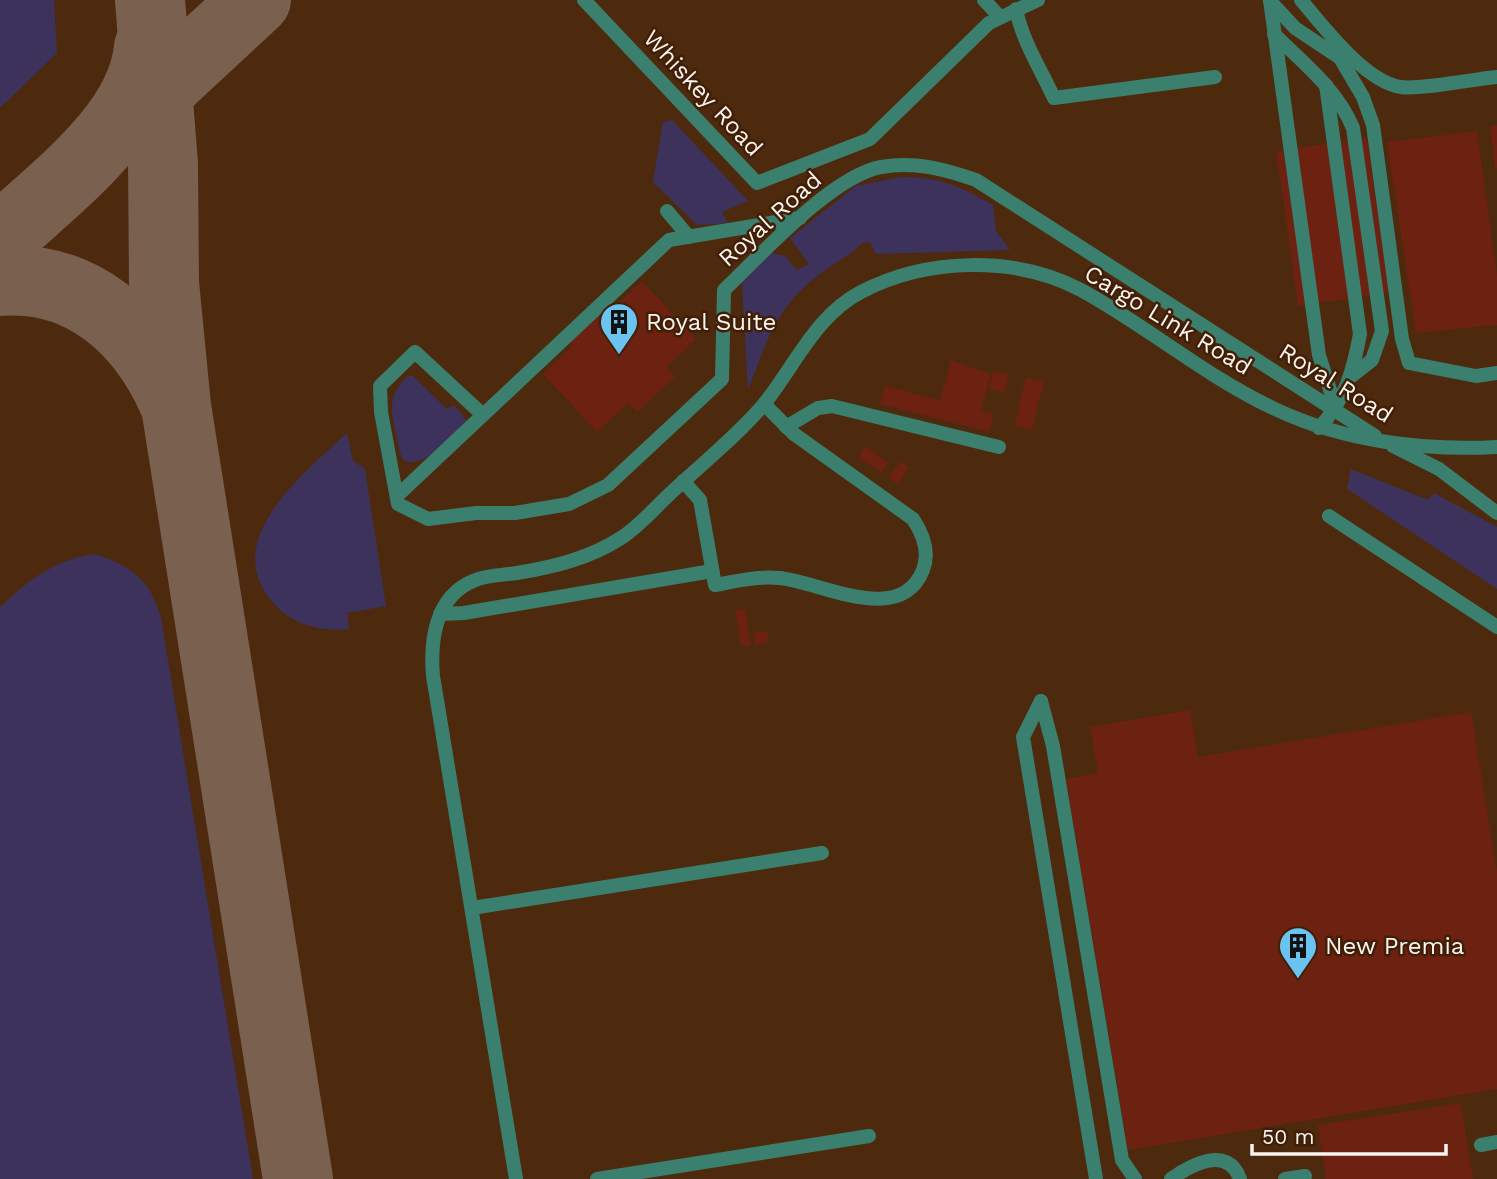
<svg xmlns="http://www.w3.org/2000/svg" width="1497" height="1179" viewBox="0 0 1497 1179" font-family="'Work Sans',sans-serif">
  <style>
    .built { fill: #4d290d }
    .green { fill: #3d325c }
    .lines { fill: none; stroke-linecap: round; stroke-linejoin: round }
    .taxiway { stroke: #7a604e; stroke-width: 70 }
    .building { fill: #6c2111 }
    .service { stroke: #3b806e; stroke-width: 14 }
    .labels { text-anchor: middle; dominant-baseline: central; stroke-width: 5; stroke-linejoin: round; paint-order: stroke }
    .street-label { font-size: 24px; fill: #fbf3ef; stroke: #401f06 }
    .poi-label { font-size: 24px; fill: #fbf3ef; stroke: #401f06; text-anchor: start }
  </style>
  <rect width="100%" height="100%" fill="#401f06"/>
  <rect class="built" x="0" y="0" width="1497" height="1179"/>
  <g class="green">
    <polygon points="0,0 54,0 57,53 0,108"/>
    <polygon points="672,120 748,201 722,212 728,223 697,225 653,182 663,122"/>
    <path d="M901,177C941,177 959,186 993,205L996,231L1010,250L876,254L870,242L862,243C850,256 837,261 823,272C776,306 768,339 748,390L742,283L771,253L785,256L797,270L809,264L790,238L856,186Z"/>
    <path d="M408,376H413L447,409L454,405L467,421C450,436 428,468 404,461L400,453C395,422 381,400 408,376Z"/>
    <path d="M347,433L353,461L365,469L386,606L347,613L349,629C325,632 297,626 279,609C212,545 303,474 347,433Z"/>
    <polygon points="1351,469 1423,498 1429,499 1434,493 1497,527 1497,589 1347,489"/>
    <path d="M96,554C133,567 150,580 161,618L253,1179H0V607C28,580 57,558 96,554Z"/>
  </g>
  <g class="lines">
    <g class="taxiway">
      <polyline points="150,0 163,164 164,283 176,406 298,1179"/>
      <polyline points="132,115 256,0"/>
      <path d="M0,239C54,188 142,126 149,47"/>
      <path d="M0,281C82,274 142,330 173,400"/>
    </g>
  </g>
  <g class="building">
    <polygon points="1497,125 1497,168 1495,169 1490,126"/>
    <polygon points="1477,131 1497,274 1497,325 1416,333 1387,142"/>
    <polygon points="1367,138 1389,293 1298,306 1276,151"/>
    <polygon points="642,281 696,339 666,367 675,377 637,412 628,403 597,432 543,374 573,345 564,336 602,300 611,310"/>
    <polygon points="951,360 991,374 981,410 994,414 989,432 880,404 885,386 940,400"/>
    <polygon points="993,371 1009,374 1005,393 989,389"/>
    <polygon points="1026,377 1044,382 1032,430 1014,426"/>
    <polygon points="865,446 888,463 882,473 858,457"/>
    <polygon points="900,461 909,467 898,484 889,478"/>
    <polygon points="745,609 751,645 741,647 735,610"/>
    <polygon points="768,631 769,643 755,645 753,633"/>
    <polygon points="1190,710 1198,757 1471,712 1497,871 1497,1089 1128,1150 1066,779 1098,773 1090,727"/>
    <polygon points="1461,1103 1473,1179 1326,1179 1318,1125"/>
  </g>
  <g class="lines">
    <g class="service">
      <polyline points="584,0 757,183 870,139 989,23 1038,0"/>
      <polyline points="984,0 1000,17"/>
      <polyline points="1270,0 1319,355 1336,409"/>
      <path d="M1301,0C1323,26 1365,82 1401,87C1419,90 1475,79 1497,77"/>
      <polyline points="1270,1 1295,28 1340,58 1363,97 1373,125 1402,339 1409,363 1476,376 1497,373"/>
      <path d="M1016,9C1022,40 1040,68 1054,98L1215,77"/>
      <path d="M1274,34C1304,64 1337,89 1353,128L1382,331L1372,360L1353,375"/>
      <polyline points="667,211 689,237"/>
      <path d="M483,415L415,352L380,386L381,412L398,504L428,519L476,513H515L569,504L608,485L722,379L724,290C761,255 832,176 881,167C915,161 944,169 976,180L1375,436"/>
      <polyline points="786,427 818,408 832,406 999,447"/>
      <path d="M1319,428C1345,400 1353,372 1360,334L1326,85"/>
      <polyline points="1393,446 1439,469 1497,513"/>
      <path d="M683,481L700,500L715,585C737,581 757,576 779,578C819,581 900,628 923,570C930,552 923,534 913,519L794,434L764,404"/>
      <polyline points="397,496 669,240 800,218"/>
      <polyline points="1329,516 1497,627"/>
      <polyline points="440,614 464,613 712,571"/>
      <polyline points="1041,701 1053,746 1122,1160 1135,1179"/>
      <polyline points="1041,701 1023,737 1096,1179"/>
      <polyline points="472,908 822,853"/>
      <polyline points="1481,1145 1497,1142"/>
      <path d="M516,1179L433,676C430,641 435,597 473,581C485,575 504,575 517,573C554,567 590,558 621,538C641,525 657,505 674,490C704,462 738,435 764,404C794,367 816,315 861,292C926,258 1015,255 1081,290C1147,326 1206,377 1275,409C1342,441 1423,451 1497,447"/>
      <polyline points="597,1179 869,1136"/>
      <path d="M1171,1179C1192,1164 1228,1145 1240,1179"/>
      <polyline points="1285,1179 1305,1176"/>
    </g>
  </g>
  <defs>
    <symbol id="building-pin" viewBox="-11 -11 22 30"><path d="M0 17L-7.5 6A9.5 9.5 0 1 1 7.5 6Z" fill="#6bc3f2" stroke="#401f06"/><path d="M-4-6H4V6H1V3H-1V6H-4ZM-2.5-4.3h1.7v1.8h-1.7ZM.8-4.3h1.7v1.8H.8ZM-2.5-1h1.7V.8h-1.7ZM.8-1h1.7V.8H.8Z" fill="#111"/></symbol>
  </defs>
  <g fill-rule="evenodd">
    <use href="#building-pin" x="597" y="300" width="44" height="60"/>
    <use href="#building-pin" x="1276" y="924" width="44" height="60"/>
  </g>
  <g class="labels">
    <g class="street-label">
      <text transform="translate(703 93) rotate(47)">Whiskey Road</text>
      <text transform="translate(770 219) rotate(-42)">Royal Road</text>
      <text transform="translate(1168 320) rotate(31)">Cargo Link Road</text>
      <text transform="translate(1336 383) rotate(32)">Royal Road</text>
    </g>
    <g class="poi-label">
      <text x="646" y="322">Royal Suite</text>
      <text x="1325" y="946">New Premia</text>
    </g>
  </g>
  <path d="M1252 1144v10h194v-10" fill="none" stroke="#fbf3ef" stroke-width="3.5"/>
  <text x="1262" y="1144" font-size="21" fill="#fbf3ef" stroke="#401f06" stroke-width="5" paint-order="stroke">50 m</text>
</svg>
